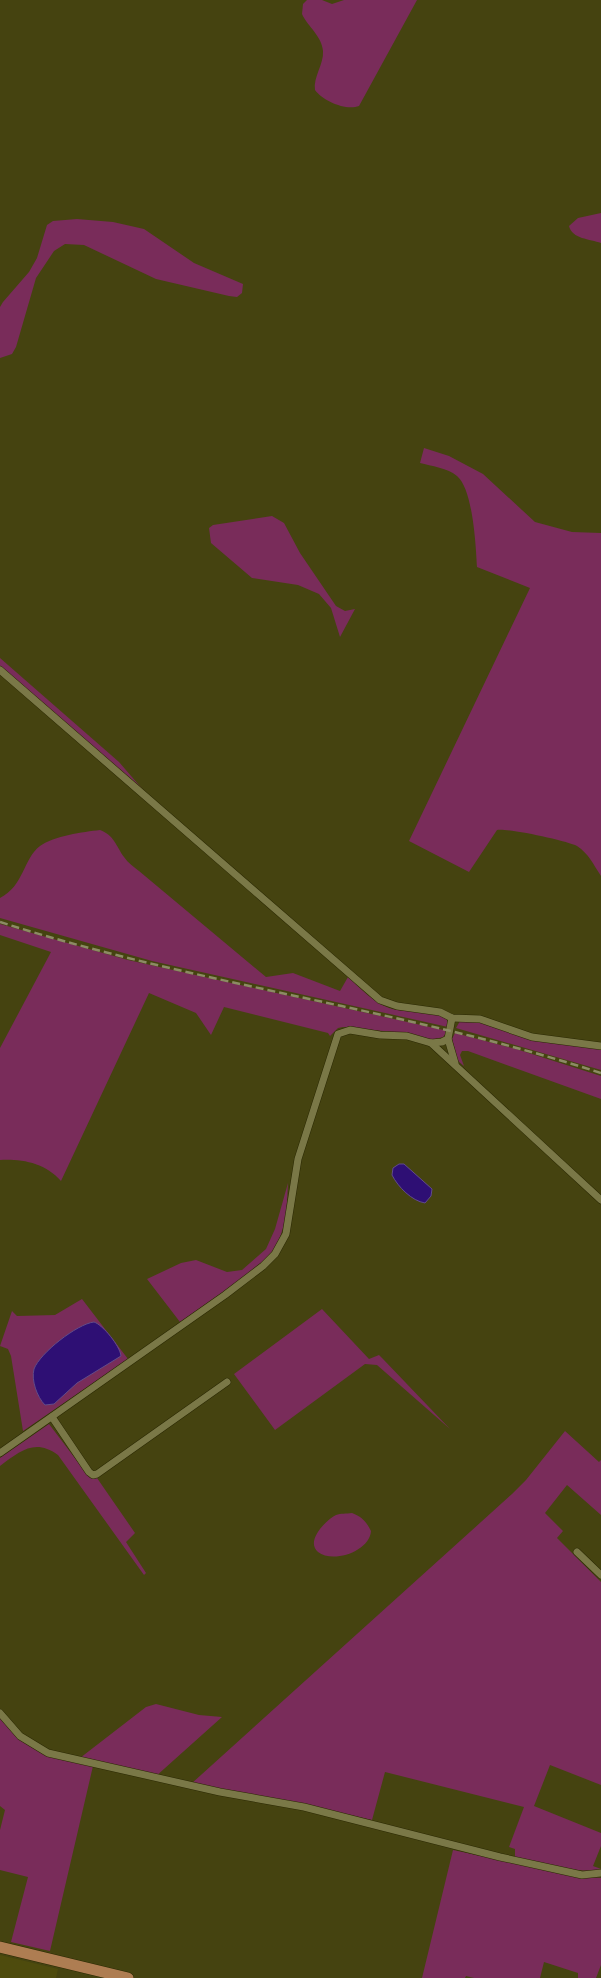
<svg xmlns="http://www.w3.org/2000/svg" width="601" height="1978" viewBox="0 0 601 1978" font-family="Overpass,sans-serif">
  <style>
    .built { fill: #4e4b0d }
    .green { fill: #792c5a }
    .water { fill: #2e0f74; stroke: #614b8a }
    .lines { fill: none; stroke-linecap: round; stroke-linejoin: round }
    .minor-casing { stroke: #2b2903; stroke-width: 8 }
    .primary-casing { stroke: #2b2903; stroke-width: 12 }
    .minor { stroke: #7a7847; stroke-width: 7 }
    .primary { stroke: #ae7d52; stroke-width: 11 }
    .rail { stroke: #8c8b64; stroke-width: 2.5; stroke-dasharray: 8 4; stroke-linecap: butt }
  </style>
  <rect width="100%" height="100%" fill="#454310"/>
  <polygon class="built" points="0,1955 58,1969 56,1978 0,1978"/>
  <g class="green">
    <path d="M307,0H322L332,4L344,0H417L359,106C346,111 323,101 315,90C313,77 324,64 323,51C322,36 308,27 302,14L303,4Z"/>
    <path d="M601,213V243C590,239 572,239 569,226L578,218Z"/>
    <polygon points="77,219 113,222 144,229 194,263 243,284 242,293 237,297 229,296 156,279 84,245 65,244 54,251 36,278 16,347 12,354 0,358 0,307 3,302 29,272 37,258 47,225 53,221"/>
    <path d="M424,448L449,456L483,474L535,522L572,532L601,533V876C593,864 589,854 577,846C567,841 508,828 497,830L469,872L409,841L530,588L477,567C476,547 473,489 457,476C448,468 431,466 420,463Z"/>
    <polygon points="272,516 284,523 300,553 336,606 345,611 355,609 340,637 331,608 319,594 298,585 252,578 211,543 209,528 213,525"/>
    <polygon points="0,658 119,762 144,791 0,667"/>
    <path d="M100,830C114,835 116,846 124,857C128,863 134,867 139,871L266,977L293,973L340,991L348,977C360,988 373,1002 389,1008C407,1014 433,1007 447,1020L448,1027L152,961L0,918V898C24,886 23,859 40,846C54,836 83,832 100,830Z"/>
    <path d="M0,924L128,960L448,1031L443,1037L431,1040L403,1033L343,1027L338,1028L330,1036L328,1033L224,1007L211,1035L196,1013L149,993L61,1181C45,1163 23,1159 0,1160V1048L51,952L0,935Z"/>
    <polygon points="460,1021 482,1022 529,1039 601,1048 601,1070 456,1028"/>
    <polygon points="455,1033 516,1049 601,1076 601,1099 468,1051 462,1051 460,1055 464,1066 458,1061 452,1039"/>
    <polygon points="288,1183 286,1219 277,1246 257,1268 180,1322 147,1279 181,1263 196,1260 227,1272 242,1270 266,1249 275,1229"/>
    <polygon points="82,1299 128,1359 23,1431 11,1356 8,1349 0,1346 12,1311 17,1316 55,1315"/>
    <polygon points="322,1309 369,1359 379,1355 383,1359 450,1429 377,1365 365,1364 275,1430 234,1374"/>
    <path d="M49,1424L90,1478H97L135,1533L126,1542L146,1573L144,1575L58,1455C35,1438 20,1451 0,1466V1458Z"/>
    <path d="M565,1431L599,1462L601,1460V1515L567,1485L545,1513L563,1531L557,1538L601,1582V1785L550,1765L534,1806L601,1833V1846L593,1866L601,1869V1871C586,1872 525,1865 515,1857V1849L509,1847L524,1807L385,1772L372,1820L307,1805L191,1784L512,1494L526,1480Z"/>
    <path d="M352,1513C362,1517 366,1521 371,1531C370,1551 333,1564 318,1552C305,1541 326,1520 336,1515C341,1513 346,1514 352,1513Z"/>
    <polygon points="156,1704 199,1715 222,1717 155,1777 80,1758 146,1707"/>
    <path d="M0,1717C33,1756 46,1755 93,1766L50,1951L11,1942L28,1877L0,1870V1830L5,1810L0,1806Z"/>
    <polygon points="453,1850 559,1873 601,1878 601,1965 596,1978 578,1978 578,1973 544,1962 540,1978 474,1978 466,1976 465,1978 422,1978"/>
  </g>
  <g class="water">
    <path d="M399,1164H404L432,1189L431,1196L425,1203C412,1201 398,1187 392,1175L393,1168Z"/>
    <path d="M94,1322C103,1325 120,1346 121,1356L77,1383L54,1404L45,1405C37,1397 31,1380 34,1369C40,1353 77,1324 94,1322Z"/>
  </g>
  <g class="lines">
    <defs>
      <g id="minor">
        <polyline points="0,670 380,1000 397,1006 440,1012 452,1018 480,1019 532,1037 601,1046"/>
        <polyline points="452,1018 448,1039 455,1063"/>
        <polyline points="431,1043 601,1200"/>
        <polyline points="52,1417 89,1472 93,1475 97,1474 227,1382"/>
        <polyline points="0,1453 225,1295 263,1266 275,1254 286,1234 298,1159 338,1034 350,1030 380,1035 407,1036 431,1043 442,1042 448,1039"/>
        <polyline points="577,1552 601,1575"/>
        <polyline points="0,1713 20,1736 48,1753 220,1792 304,1807 500,1857 582,1875 601,1873"/>
      </g>
      <polyline id="primary" points="0,1947 128,1978"/>
    </defs>
    <use href="#minor" class="minor-casing"/>
    <use href="#primary" class="primary-casing"/>
    <use href="#minor" class="minor"/>
    <use href="#primary" class="primary"/>
    <path class="rail" d="M0,922C197,985 404,1009 601,1073"/>
  </g>
</svg>
